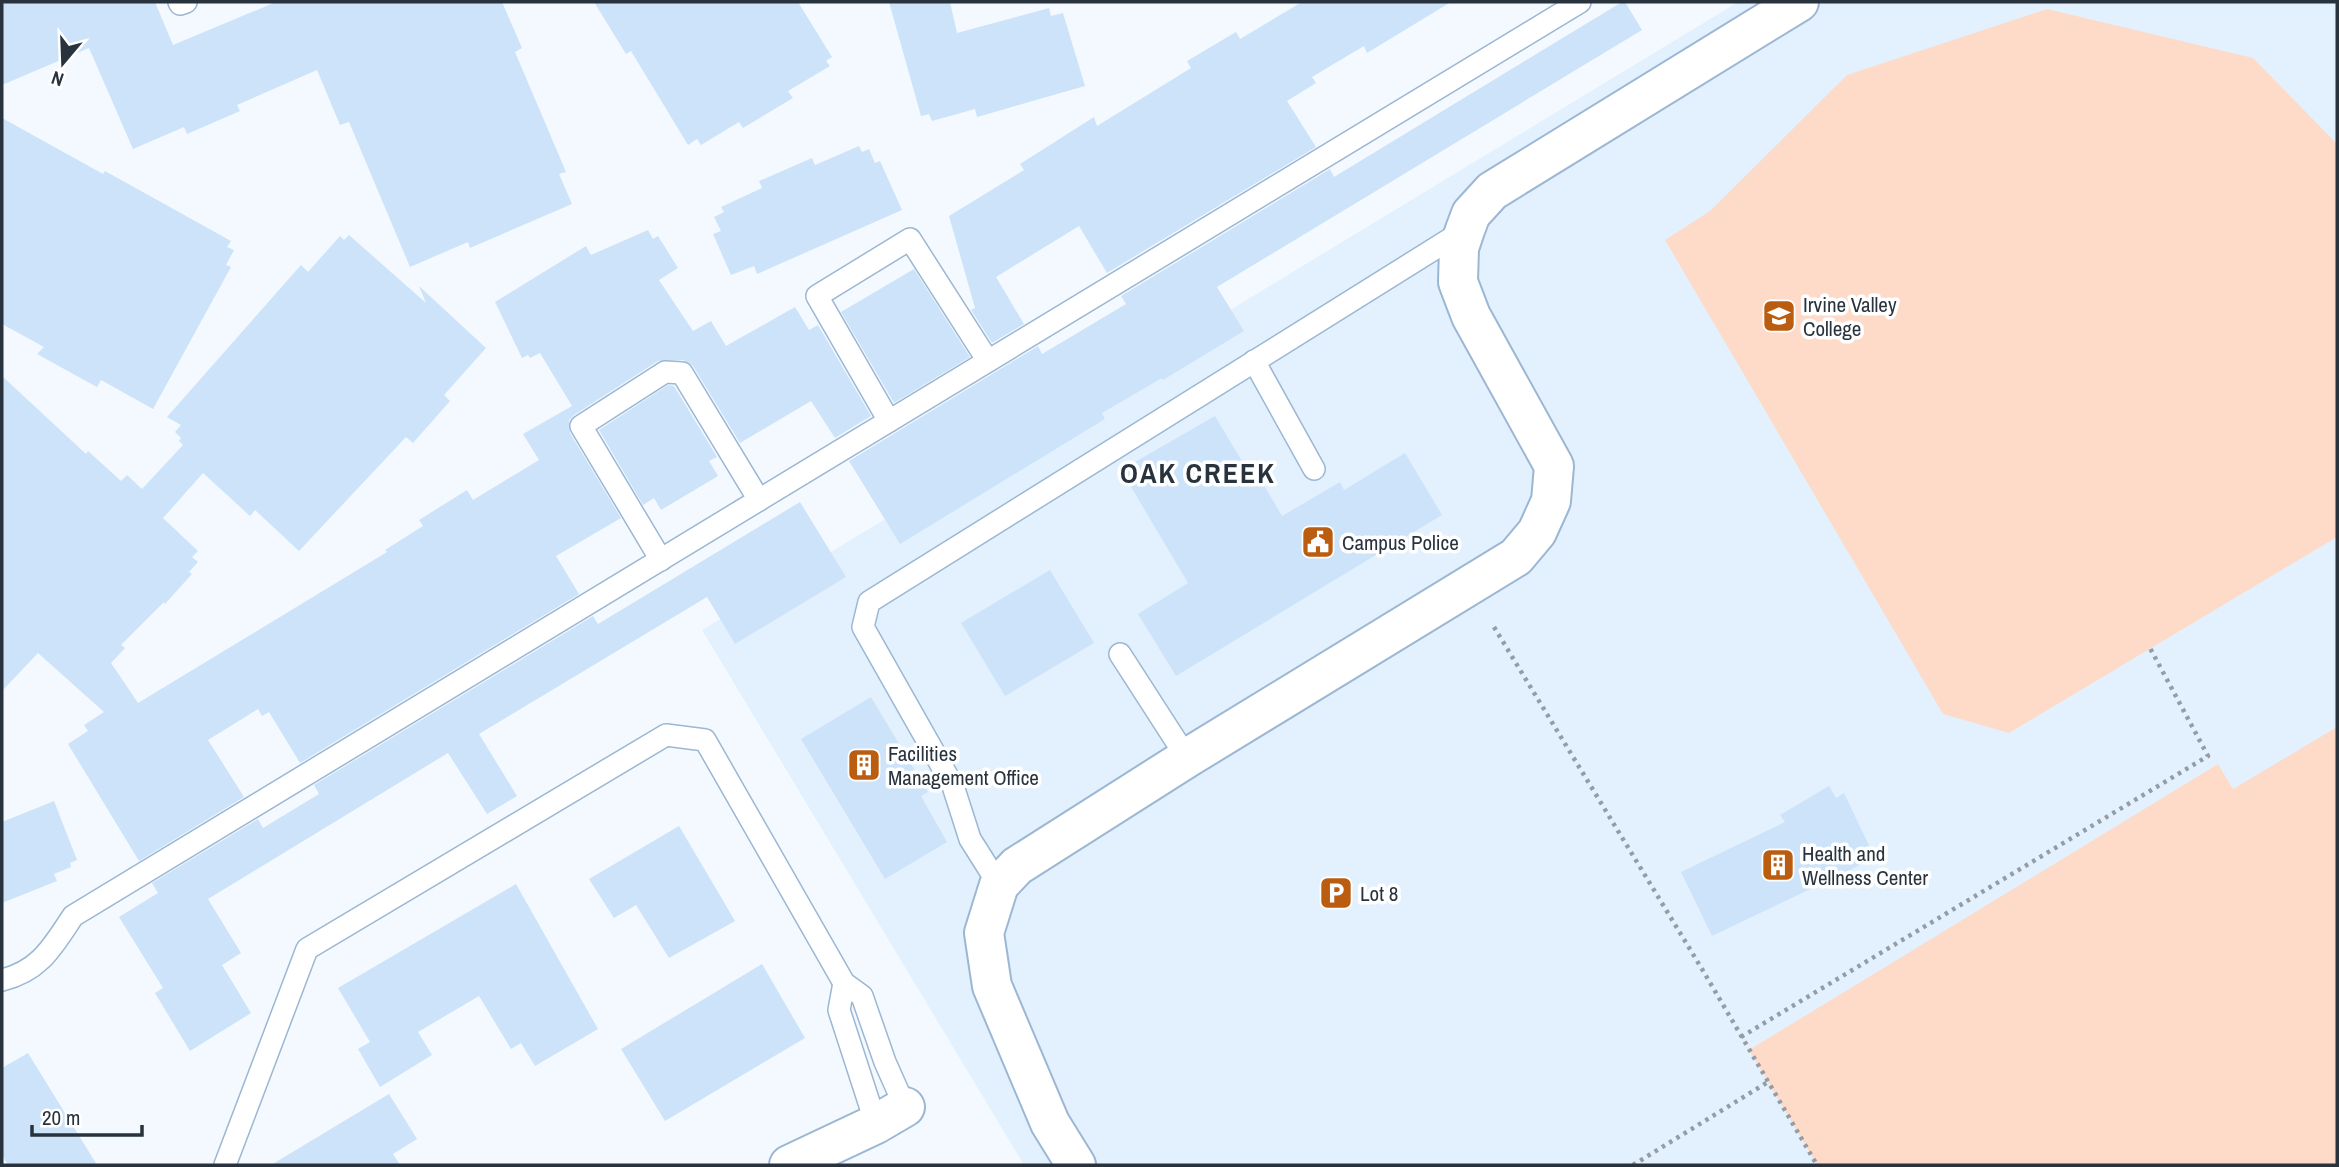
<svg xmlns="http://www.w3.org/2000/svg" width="2339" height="1167" viewBox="0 0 2339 1167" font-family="'Archivo Narrow',sans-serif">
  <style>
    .built { fill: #e3f1fe }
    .green { fill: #fddbc8 }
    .building { fill: #cce3fa }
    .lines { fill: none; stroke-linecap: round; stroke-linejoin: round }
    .service-casing { stroke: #9bb7d3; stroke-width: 24 }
    .minor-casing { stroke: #9bb7d3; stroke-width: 42 }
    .tertiary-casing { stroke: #9bb7d3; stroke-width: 42 }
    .path { stroke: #949ca4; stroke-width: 4.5; stroke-dasharray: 3.5 5; stroke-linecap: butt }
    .service { stroke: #fff; stroke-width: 21 }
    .minor { stroke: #fff; stroke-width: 38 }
    .tertiary { stroke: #fff; stroke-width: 38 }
    .labels { text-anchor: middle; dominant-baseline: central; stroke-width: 7; stroke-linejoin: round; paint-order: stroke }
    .poi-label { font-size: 21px; fill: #28333e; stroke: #fff; text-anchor: start }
    .district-label { font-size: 28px; font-weight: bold; letter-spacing: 2px; fill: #28333e; stroke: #fff }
  </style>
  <rect width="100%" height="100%" fill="#f3f9ff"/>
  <polygon class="built" points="1738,2 2337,2 2337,1165 1024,1165 702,630"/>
  <g class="green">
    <polygon points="2047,9 2253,58 2337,144 2337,537 2009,733 1943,714 1665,240 1710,211 1847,75"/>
    <polygon points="2337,727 2337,1165 1817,1165 1749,1050 2218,764 2233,789"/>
  </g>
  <g class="building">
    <polygon points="2,2 155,2 173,45 276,2 502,2 522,48 515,52 566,172 559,174 572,204 470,248 468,242 410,267 349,122 340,125 317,70 237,105 240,111 187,134 184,127 133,149 89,48 2,85"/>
    <polygon points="594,2 798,2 832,57 826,61 830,66 788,91 793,98 743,128 739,122 701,145 697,139 688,145 631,51 626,54"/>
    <polygon points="889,2 950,2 957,33 1049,8 1051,16 1063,13 1085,86 977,117 975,109 932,121 929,114 921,116"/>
    <polygon points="1302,2 1451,2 1367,53 1364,46 1337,62 1312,77 1316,83 1287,101 1316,147 1107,273 1079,226 996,277 1024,324 992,343 971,310 975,308 949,216 1024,170 1020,164 1094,117 1097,126 1191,68 1187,61 1236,32 1240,39"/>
    <polygon points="1622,2 1625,2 1642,30 1217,287 1244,331 1163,380 1162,378 1102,413 1105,419 900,544 849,461 1038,346 1042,354 1126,304 1121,296 1330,169 1334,177"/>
    <polygon points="2,118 103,174 105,171 231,241 227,247 234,250 226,265 231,267 153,409 101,380 97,387 37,354 44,347 2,324"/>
    <polygon points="859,146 862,152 869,149 875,163 880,161 902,210 757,274 754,266 731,275 713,234 721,231 714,217 724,212 721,207 762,188 759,181 812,158 815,165"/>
    <polygon points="648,230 653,239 658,236 678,268 659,280 693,331 711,321 726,346 795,307 809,330 818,325 871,416 835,438 811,401 740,443 693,366 683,360 658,361 574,415 569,420 570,433 621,518 556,556 579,594 300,763 269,712 262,716 258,709 208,740 244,797 139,861 68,744 88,731 84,725 104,712 38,653 2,691 2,376 86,454 88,451 121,481 127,475 142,489 183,445 179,441 181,438 175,432 181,425 167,417 301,265 308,272 340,236 344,240 349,235 426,303 419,286 486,348 444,395 450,401 413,443 406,437 299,551 255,510 250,516 203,473 163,518 198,551 192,557 198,562 189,572 192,574 165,604 164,602 121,645 125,648 111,663 138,703 387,552 385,550 423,526 419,520 467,490 473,500 539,460 523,434 572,406 540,353 530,358 528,355 522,358 495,302 586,246 591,255"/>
    <polygon points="914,269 970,357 894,403 841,312"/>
    <polygon points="668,385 674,386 717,457 709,461 718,476 661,510 654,498 643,505 599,430"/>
    <polygon points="1215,416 1255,483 1261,480 1282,516 1340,482 1344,490 1405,453 1442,515 1176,676 1138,614 1188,583 1121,470"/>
    <polygon points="800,502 846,577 735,644 707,597 479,734 517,796 487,814 448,753 208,899 241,953 222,965 251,1013 190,1051 155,993 163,988 119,917 158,893 152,883 258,819 263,828 319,794 314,785 593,616 598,624"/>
    <polygon points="1050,570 1094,643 1005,696 961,623"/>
    <polygon points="871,697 928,792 921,796 947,842 885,879 801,739"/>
    <polygon points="1829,786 1836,798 1844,793 1875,858 1712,936 1681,872 1785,822 1780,815"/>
    <polygon points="54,801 77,860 70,863 71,867 54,874 57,881 2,903 2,822"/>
    <polygon points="679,826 735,921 669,958 636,905 614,918 589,879"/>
    <polygon points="516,884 598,1029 535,1066 521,1043 511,1049 479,996 418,1032 432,1055 380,1087 358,1049 370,1042 338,988"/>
    <polygon points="762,964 805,1038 665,1121 621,1049"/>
    <polygon points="28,1053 97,1165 8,1165 2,1155 2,1068"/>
    <polygon points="389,1094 417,1139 393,1154 400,1165 271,1165"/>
  </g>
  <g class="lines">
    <defs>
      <g id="service">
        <polyline points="179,2 180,4 186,2"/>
        <polyline points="1254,361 1314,469"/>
        <polyline points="889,421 817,296 910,239 988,361"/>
        <polyline points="661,560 581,426 665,372 682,373 759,500"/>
        <polyline points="1120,654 1187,758"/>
        <polyline points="999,885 970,839 953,786 863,627 869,602 1463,231"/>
        <path d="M2,980C40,971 53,946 73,916L1580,2"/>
        <polyline points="844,983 839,1010 876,1124"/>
        <polyline points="225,1165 307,949 666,735 705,740 844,983 862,996 885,1062 905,1107"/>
      </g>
      <polyline id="minor" points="1076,1165 1050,1123 992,986 984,933 999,885 1017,866 1187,758 1516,557 1537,532 1551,501 1554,466 1471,316 1458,282 1459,248 1465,230 1471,214 1492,191 1799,2"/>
      <polyline id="tertiary" points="789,1165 876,1124 905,1107"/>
    </defs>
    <use href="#service" class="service-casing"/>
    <use href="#minor" class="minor-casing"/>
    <use href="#tertiary" class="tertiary-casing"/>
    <g class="path">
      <polyline points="1494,627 1702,969 1817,1165"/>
      <polyline points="1741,1037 2208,756 2150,648"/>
      <polyline points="1633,1165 1768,1082"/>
    </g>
    <use href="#service" class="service"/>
    <use href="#minor" class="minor"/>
    <use href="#tertiary" class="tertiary"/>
  </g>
  <defs>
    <symbol id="university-square" viewBox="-11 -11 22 22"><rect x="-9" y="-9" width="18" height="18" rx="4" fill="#bb5d10" stroke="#fff"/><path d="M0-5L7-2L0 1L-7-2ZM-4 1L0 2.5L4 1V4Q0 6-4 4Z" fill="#fff"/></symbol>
    <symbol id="civic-square" viewBox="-11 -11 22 22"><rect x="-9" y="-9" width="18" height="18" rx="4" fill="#bb5d10" stroke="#fff"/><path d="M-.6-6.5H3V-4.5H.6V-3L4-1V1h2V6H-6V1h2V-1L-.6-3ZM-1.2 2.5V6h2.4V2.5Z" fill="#fff"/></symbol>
    <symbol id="building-square" viewBox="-11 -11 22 22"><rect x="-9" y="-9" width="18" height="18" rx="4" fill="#bb5d10" stroke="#fff"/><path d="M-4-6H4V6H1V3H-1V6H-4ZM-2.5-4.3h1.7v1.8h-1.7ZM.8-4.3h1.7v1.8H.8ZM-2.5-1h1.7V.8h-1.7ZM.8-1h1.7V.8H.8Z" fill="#fff"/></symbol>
    <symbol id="parking-square" viewBox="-11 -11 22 22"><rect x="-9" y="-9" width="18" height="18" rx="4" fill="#bb5d10" stroke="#fff"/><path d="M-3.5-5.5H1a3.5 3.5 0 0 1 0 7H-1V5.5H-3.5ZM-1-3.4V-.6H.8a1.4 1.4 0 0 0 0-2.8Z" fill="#fff"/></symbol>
  </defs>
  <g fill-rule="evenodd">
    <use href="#university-square" x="1760" y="297" width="38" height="38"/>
    <use href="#civic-square" x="1299" y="523" width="38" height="38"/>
    <use href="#building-square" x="845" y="746" width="38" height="38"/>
    <use href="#building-square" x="1759" y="846" width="38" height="38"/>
    <use href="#parking-square" x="1317" y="874" width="38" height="38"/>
  </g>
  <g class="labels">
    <g class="poi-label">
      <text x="1803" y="304">Irvine Valley<tspan x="1803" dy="24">College</tspan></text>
      <text x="1342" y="542">Campus Police</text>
      <text x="888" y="753">Facilities<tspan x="888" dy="24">Management Office</tspan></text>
      <text x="1802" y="853">Health and<tspan x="1802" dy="24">Wellness Center</tspan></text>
      <text x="1360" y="893">Lot 8</text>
    </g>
    <g class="district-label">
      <text x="1198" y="473">OAK CREEK</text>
    </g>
  </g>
  <rect width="2339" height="1167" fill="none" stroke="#28333e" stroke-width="7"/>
  <g transform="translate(63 63) rotate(199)" stroke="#ffffff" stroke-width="5" paint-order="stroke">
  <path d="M0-5L12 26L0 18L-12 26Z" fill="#28333e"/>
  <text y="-10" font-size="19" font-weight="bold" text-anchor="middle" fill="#28333e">N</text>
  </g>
  <path d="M32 1125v10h110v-10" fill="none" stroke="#28333e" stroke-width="3.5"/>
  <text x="42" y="1125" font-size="21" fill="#28333e" stroke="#ffffff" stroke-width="5" paint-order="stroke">20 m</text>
</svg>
